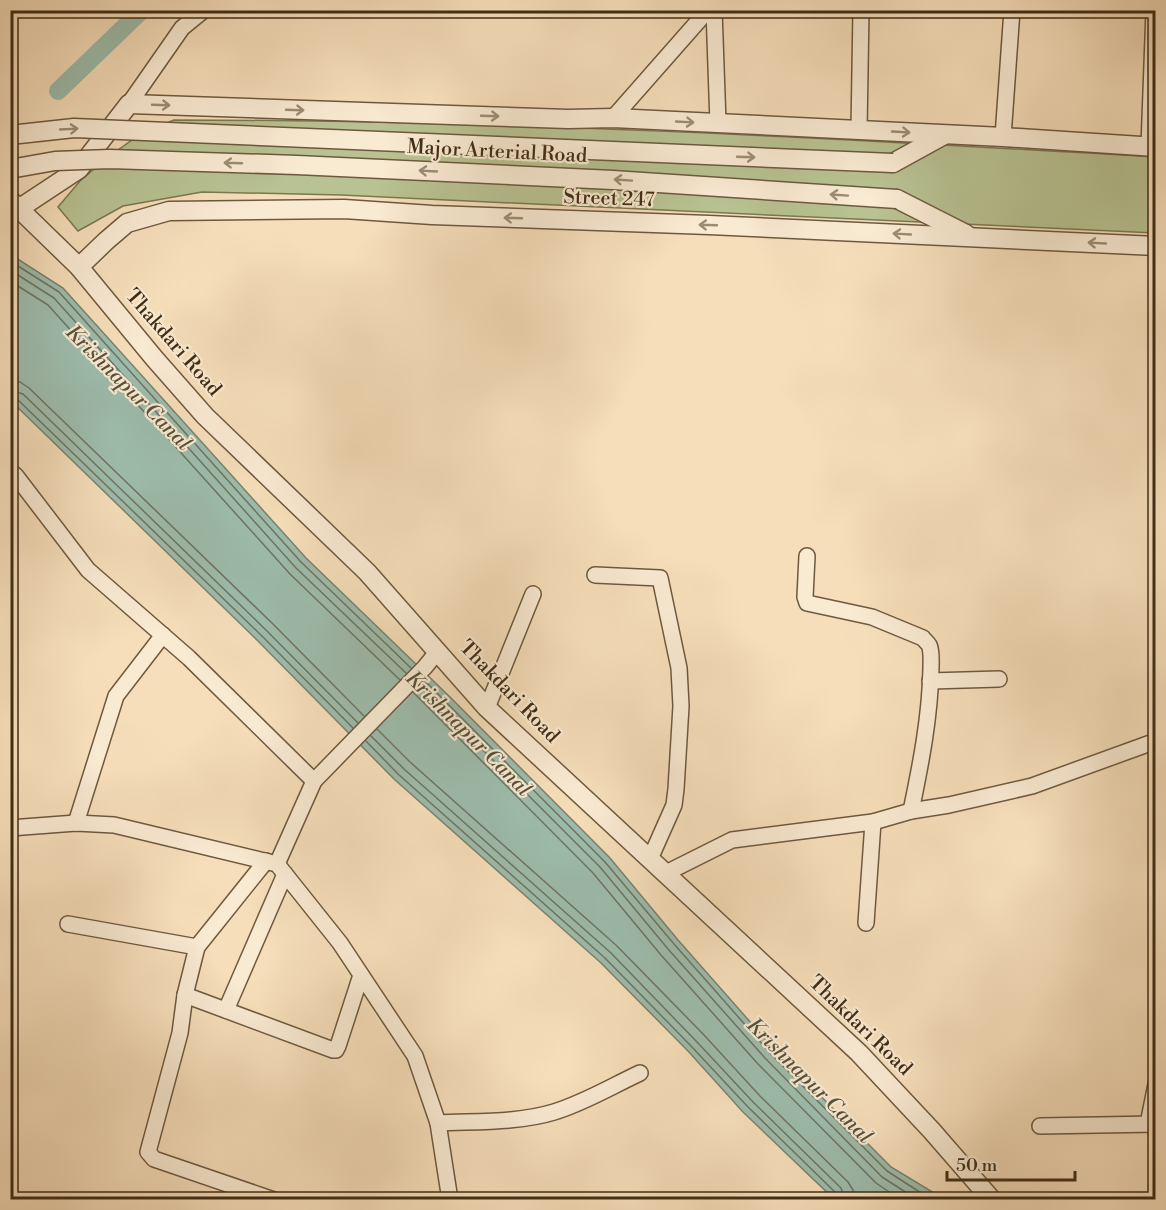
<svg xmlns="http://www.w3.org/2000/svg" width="1166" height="1210" viewBox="0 0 1166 1210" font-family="'Libre Bodoni',serif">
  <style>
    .green { fill: #b8c292; stroke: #7c7853; stroke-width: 1.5 }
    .water { fill: #9dbcac; stroke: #78836f; stroke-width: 1.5 }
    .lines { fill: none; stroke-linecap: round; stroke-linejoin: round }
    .shore { stroke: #6e7460; stroke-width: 1.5 }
    .canal { stroke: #9dbcac; stroke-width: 18 }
    .minor-casing { stroke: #6e593e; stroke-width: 18 }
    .tertiary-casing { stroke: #6e593e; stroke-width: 21 }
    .minor { stroke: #f9ead2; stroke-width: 15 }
    .tertiary { stroke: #f9ead2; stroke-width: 18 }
    .tertiary-bridge-casing { stroke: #6e593e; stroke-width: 21; stroke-linecap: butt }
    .tertiary-bridge { stroke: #f9ead2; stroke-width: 18 }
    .oneway { stroke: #9c8c73 }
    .labels { text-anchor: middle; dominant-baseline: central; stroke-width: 4.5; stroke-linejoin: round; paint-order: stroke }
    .street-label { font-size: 20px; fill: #402d14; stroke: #f9ead2 }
    .water-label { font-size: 21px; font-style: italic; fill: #57513a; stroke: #f9ead2 }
  </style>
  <rect width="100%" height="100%" fill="#f6deba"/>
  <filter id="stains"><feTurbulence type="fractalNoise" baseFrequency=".00333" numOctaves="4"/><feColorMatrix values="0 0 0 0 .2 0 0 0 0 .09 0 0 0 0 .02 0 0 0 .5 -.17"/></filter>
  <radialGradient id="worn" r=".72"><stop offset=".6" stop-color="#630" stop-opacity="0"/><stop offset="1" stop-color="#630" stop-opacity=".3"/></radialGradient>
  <path class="green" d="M174,120C502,120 829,138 1156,157L1155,233L341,195L202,192L123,206L78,231L58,207L80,181L108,157L142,133Z"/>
  <polygon class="water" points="10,254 63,288 306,558 449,696 610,858 678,940 774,1049 891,1167 944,1199 834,1199 743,1112 688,1051 601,963 394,779 258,641 11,401"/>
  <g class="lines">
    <g class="shore">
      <polyline points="10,261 59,292 301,562 411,668"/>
      <polyline points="10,270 54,298 296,568 406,673"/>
      <polyline points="10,281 48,305 290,574 400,680"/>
      <polyline points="10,381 20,382 29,388 274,625 364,716"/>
      <polyline points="10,390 23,394 267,631 358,723"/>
      <polyline points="10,397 17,399 262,636 353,728"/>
      <polyline points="424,680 605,862 674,944 770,1053 887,1171 932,1200"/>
      <polyline points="419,686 600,867 668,949 765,1058 882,1177 918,1200"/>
      <polyline points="413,692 593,873 661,955 758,1064 876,1183 901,1200"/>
      <polyline points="377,729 410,762 617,946 704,1035 760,1096 848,1182 853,1190 854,1200"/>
      <polyline points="371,736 404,769 611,953 697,1042 753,1102 841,1188 845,1200"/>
      <polyline points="366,741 398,774 605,958 692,1047 748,1107 836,1193 838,1200"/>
    </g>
    <polyline class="canal" points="58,91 142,10"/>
    <defs>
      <g id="minor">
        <polyline points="714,10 718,123"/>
        <polyline points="129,104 182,28 204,10"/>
        <polyline points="613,118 708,10"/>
        <polyline points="859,130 861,10"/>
        <polyline points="1003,137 1012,10"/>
        <polyline points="1149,146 1154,10"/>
        <polyline points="10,471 16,476 88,570 189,658 314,781"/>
        <path d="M807,556L805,597L807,603L872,617L923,638C924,640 928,643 929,645C932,651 931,661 931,668C930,717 921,763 911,811"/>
        <polyline points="595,575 660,578 679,668 681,706 676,789 674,805 650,859"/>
        <polyline points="930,681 999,679"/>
        <polyline points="487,708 533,594"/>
        <polyline points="76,823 116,696 163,635"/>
        <polyline points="10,828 76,823 114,825 277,864 340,943 415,1056 438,1123 450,1200"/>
        <polyline points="266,861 197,947 185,995 180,1033 148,1152 154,1159 274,1200"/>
        <polyline points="277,864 314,781 425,667 438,651"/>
        <polyline points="666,873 732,840 873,822 911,811 949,805 1032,786 1156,741"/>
        <polyline points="866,923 873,822"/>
        <polyline points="68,924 197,947"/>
        <polyline points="185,995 333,1050 336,1050 338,1046 361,975"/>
        <polyline points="226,1010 285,874"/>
        <path d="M438,1123C476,1121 518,1123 554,1112C584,1103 612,1086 640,1073"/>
        <polyline points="1148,1124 1156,1084"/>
        <polyline points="1040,1126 1156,1124"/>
      </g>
      <g id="tertiary">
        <polyline points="893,163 944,135"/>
        <polyline points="897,199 966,234"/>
        <polyline points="10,200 79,267 154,358 205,416 367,572 487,708 859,1053 932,1131 992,1200"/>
        <polyline points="20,208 79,169 129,104 568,119 613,118 1003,137 1156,147"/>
        <polyline points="79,267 106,241 127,223 169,211 344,209 432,215 709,225 1156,246"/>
      </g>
    </defs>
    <use href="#minor" class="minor-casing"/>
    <use href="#tertiary" class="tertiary-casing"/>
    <use href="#minor" class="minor"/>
    <use href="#tertiary" class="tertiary"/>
    <defs>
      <g id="tertiary-bridge">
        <polyline points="10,135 74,128 893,163"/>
        <polyline points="10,169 55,161 110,159 297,165 613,180 897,199"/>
      </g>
    </defs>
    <use href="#tertiary-bridge" class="tertiary-bridge-casing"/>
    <use href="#tertiary-bridge" class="tertiary-bridge"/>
  </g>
  <defs><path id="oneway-shaft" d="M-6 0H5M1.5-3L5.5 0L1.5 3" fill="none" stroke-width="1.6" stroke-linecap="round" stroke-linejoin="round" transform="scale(1.5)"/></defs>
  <g class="oneway">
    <use href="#oneway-shaft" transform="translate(161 105) rotate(2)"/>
    <use href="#oneway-shaft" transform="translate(295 110) rotate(2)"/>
    <use href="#oneway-shaft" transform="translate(490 116) rotate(2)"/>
    <use href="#oneway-shaft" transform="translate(685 122) rotate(3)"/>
    <use href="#oneway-shaft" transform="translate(69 129) rotate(-3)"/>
    <use href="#oneway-shaft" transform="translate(901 132) rotate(3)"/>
    <use href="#oneway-shaft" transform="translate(746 157) rotate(2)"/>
    <use href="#oneway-shaft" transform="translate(233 163) rotate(-178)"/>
    <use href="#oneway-shaft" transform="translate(428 171) rotate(-177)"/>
    <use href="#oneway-shaft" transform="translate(623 180) rotate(-176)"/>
    <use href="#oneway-shaft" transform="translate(839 195) rotate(-176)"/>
    <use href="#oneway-shaft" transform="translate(513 218) rotate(-178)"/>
    <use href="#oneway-shaft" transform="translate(708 225) rotate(-178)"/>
    <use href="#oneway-shaft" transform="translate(902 234) rotate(-177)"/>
    <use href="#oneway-shaft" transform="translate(1097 243) rotate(-177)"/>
  </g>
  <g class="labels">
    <g class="street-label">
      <text transform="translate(497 152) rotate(3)">Major Arterial Road</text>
      <text transform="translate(609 199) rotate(2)">Street 247</text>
      <text transform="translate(173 343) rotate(49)">Thakdari Road</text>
      <text transform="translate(509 692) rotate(46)">Thakdari Road</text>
      <text transform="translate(860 1026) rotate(44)">Thakdari Road</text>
    </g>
    <g class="water-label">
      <text transform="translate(128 388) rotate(45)">Krishnapur Canal</text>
      <text transform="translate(468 734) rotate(45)">Krishnapur Canal</text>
      <text transform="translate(809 1081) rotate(45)">Krishnapur Canal</text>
    </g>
  </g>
  <rect width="1166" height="1210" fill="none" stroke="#f6deba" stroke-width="36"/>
  <rect x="12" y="12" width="1142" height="1186" fill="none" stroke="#402d14" stroke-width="3"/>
  <rect x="18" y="18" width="1130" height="1174" fill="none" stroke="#402d14" stroke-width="1.5"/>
  <path d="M947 1171v9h128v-9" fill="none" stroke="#402d14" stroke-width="3"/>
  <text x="956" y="1171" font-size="18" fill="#402d14" stroke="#f9ead2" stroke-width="4.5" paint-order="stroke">50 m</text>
  <rect width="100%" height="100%" filter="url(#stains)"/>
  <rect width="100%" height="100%" fill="url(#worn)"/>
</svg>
